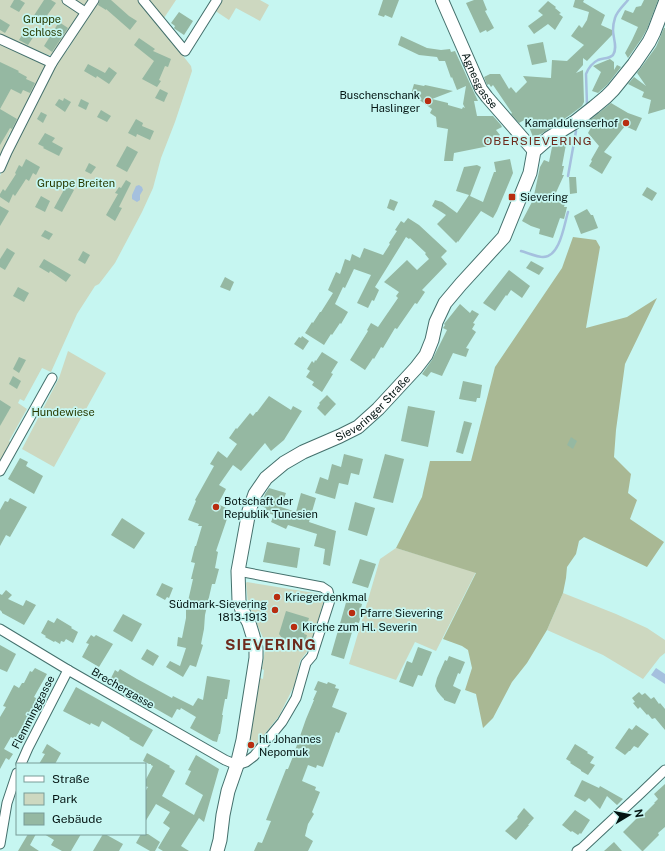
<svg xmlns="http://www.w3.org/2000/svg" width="665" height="851" viewBox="0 0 665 851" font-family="'Public Sans',sans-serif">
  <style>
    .green { fill: #cdd8c0 }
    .forest { fill: #a9b894 }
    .water { fill: #a5c0de }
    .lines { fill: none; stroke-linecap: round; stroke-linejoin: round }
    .stream { stroke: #a5c0de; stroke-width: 2.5 }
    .building { fill: #95b8a2 }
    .minor-casing { stroke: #44706c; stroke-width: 11 }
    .tertiary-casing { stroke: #44706c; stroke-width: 14 }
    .secondary-casing { stroke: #44706c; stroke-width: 15 }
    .minor { stroke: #fff; stroke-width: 9 }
    .tertiary { stroke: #fff; stroke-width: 12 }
    .secondary { stroke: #fff; stroke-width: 13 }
    .poi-dot { fill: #b82d10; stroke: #c6f6f1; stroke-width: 1.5 }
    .labels { text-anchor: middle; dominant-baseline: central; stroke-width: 3.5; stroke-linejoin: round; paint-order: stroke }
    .park-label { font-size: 11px; fill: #283a00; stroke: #c6f6f1 }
    .street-label { font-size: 11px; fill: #031412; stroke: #c6f6f1 }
    .poi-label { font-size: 11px; fill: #031412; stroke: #c6f6f1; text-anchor: start }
    .neighbourhood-label { font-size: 12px; letter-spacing: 1px; fill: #6d2a1c; stroke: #c6f6f1 }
    .district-label { font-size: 15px; font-weight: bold; letter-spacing: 1px; fill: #6d2a1c; stroke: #c6f6f1 }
  </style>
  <rect width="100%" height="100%" fill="#c6f6f1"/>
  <g class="green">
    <polygon points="0,0 91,0 54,55 48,55 0,35"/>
    <polygon points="97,0 139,0 191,66 192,71 175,122 161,158 153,188 142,212 115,263 99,284 95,286 77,314 51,372 42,368 24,401 20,399 18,403 27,409 9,441 12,443 0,464 0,176 5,162 52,69 65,50 67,51"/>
    <polygon points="149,0 176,0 164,18"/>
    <polygon points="219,0 260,0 269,5 260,21 236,8 229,20 214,10"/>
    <polygon points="0,42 48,65 13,134 10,132 4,147 5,149 0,162"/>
    <polygon points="68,351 106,373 54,467 22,449 59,378"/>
    <polygon points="396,548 476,572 436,651 415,642 396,680 349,664 380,559"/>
    <polygon points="247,582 321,594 324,600 312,641 309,649 300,661 295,684 279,716 252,750 247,748 260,678 263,679 264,670 262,669 265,649 264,640 248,603 246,583"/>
    <polygon points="563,593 616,614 647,628 665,640 665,653 660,657 643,679 603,655 547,630"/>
  </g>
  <polygon class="forest" points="573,237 596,240 600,247 586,328 627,317 657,298 625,364 616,430 614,457 631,474 628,493 637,500 630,519 664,542 647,567 584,537 579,541 576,554 567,567 566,578 563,593 547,630 527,663 512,682 493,718 483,728 476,694 465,690 472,668 468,650 462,646 443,639 476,573 396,548 422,497 430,461 471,461 495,367 562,268"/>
  <g class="water">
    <polygon points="139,185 142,187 143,190 140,195 140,200 137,202 132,199 132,195 136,186"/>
    <polygon points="656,668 665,674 665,684 651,675"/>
  </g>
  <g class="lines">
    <g class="stream">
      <path d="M587,105L586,74C588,69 592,63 598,60C603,58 609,59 613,55C618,48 613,38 613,30C613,27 614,21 615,18C617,11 624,5 628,0"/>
      <polyline points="568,176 576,131"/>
      <path d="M521,251C528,253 537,257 543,257C560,257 564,225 568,212"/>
    </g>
  </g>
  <g class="building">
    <polygon points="14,0 20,0 25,3 19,12 10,7"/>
    <polygon points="44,0 51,0 56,3 43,21 41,20 40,21 33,17"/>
    <polygon points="100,0 111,0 129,16 137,21 130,30 106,9 106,10 98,5"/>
    <polygon points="383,0 399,0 392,18 385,15 384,17 378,15"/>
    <polygon points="474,0 483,0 487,10 485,11 494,28 487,32 486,30 480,33 466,3"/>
    <polygon points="575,0 584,0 583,2 605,15 601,25 612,30 612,35 587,61 583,58 583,65 576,73 583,70 584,102 582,106 570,115 541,134 533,137 526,119 519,123 511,114 512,113 493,85 491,87 489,84 487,85 484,77 490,74 500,74 509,89 511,87 516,93 527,82 523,76 551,78 552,60 567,61 584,45 571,36 579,25 582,28 587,20 589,12 573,7"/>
    <polygon points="644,0 658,0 647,29 642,38 628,58 625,53 632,40 638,27 621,19 625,10 633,13 636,7 641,6"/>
    <polygon points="548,1 556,7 555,8 561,13 559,14 563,17 555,30 548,24 534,34 528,26 543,15 538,11"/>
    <polygon points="179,12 193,21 184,35 175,29 174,28 175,26 171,23"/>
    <polygon points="0,19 10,25 5,33 0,30"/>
    <polygon points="59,22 68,28 52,52 44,46"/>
    <polygon points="664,28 665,28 665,109 648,114 651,100 642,97 644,92 628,84 634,77 646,86 637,73 656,47"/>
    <polygon points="25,30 34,36 28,45 19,40"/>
    <polygon points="401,36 427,48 441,50 450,49 451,52 455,51 478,101 474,101 477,116 493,116 501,125 502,127 496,130 500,135 489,143 489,146 454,153 453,161 444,161 448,129 437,127 436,117 430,113 432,109 411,94 414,84 424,86 425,85 453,91 432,99 448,103 448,105 462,109 463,107 465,108 463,104 466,86 457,90 452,77 451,78 445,61 439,61 437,57 419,55 398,45"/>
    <polygon points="139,38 155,49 153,51 171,59 168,67 165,66 159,80 161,81 157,87 142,79 154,61 134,45"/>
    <polygon points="543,42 547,62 532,65 527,45"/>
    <polygon points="610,59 614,62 614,70 617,65 621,67 607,85 598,93 592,91 601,72 593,66"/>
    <polygon points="0,62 19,71 18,72 27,77 26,79 35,83 30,93 23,90 21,94 11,89 0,109"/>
    <polygon points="88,64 105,73 109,67 117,73 109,84 97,76 96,78 84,71"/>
    <polygon points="160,89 168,93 164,102 155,98"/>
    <polygon points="64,98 71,102 65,112 55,105 59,99 63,101"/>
    <polygon points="81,99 89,103 86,110 78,106"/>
    <polygon points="611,103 628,113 642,118 636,131 625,126 604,152 612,157 602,174 589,166 592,161 591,160 599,146 588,133 593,124 590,120"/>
    <polygon points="0,109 17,119 12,129 10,128 0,145"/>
    <polygon points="101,110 111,116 107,122 97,117"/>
    <polygon points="41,112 47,115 43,123 37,119"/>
    <polygon points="136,119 143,123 142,126 154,131 150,140 137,134 136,137 128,133"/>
    <polygon points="45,133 55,138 52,142 63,148 59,156 43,148 44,147 38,144"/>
    <polygon points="567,139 562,166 564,166 562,175 564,175 553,199 565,203 564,207 567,207 564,219 560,218 553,238 539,234 540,229 531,226 522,221 533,200 540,167 544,160 549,162 552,147 554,145 558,142 562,144"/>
    <polygon points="127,146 138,152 127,172 116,166"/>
    <polygon points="26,159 40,167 36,175 33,173 29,181 26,179 15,196 13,194 9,203 0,197 0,194 3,189 5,191 16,174 15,173 19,165 22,167"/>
    <polygon points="510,159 513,173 497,211 493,218 481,211 458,242 458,241 456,243 437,224 446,215 432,206 435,200 442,202 457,213 469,195 456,191 464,167 477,165 481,167 470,196 483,202 494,172 496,172 494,162"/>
    <polygon points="89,163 96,167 91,174 85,171"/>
    <polygon points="569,177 576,177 577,193 570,194"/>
    <polygon points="126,180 131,183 119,207 122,208 115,221 106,215 118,194 115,193 119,187 121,188"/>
    <polygon points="66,186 74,190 62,212 54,208"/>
    <polygon points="647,187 657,193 652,201 642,195"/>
    <polygon points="41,196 50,201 45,212 35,207"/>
    <polygon points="390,199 398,202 394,211 387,208"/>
    <polygon points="0,206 9,211 0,226"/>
    <polygon points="587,209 591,215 593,215 598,228 581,234 574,216"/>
    <polygon points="408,218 419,225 447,251 441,257 447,264 422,290 425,292 417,304 415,303 397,329 395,328 383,348 381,347 374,359 373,358 365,370 350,360 368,331 367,330 371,323 378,327 398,298 396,296 399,292 384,282 407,260 417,270 429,259 425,254 426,253 410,238 409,239 406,237 375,287 379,290 374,301 372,300 368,308 357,303 371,275 354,269 345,288 343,287 335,304 348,312 341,324 340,323 332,335 331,334 324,345 305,333 312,322 313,323 320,312 321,312 333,293 328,290 336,272 340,274 345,259 350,261 352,254 360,258 364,248 383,255 390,244 389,243 397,231 395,230 401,221 404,223"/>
    <polygon points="45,230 53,234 49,240 41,236"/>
    <polygon points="7,248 15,253 5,270 0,267 0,259"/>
    <polygon points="83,251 90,255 85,264 78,260"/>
    <polygon points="44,259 71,275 66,282 50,271 49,273 39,267"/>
    <polygon points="531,261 544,268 539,275 526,268"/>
    <polygon points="509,270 530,286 522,298 511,290 507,296 506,295 495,311 483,303"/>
    <polygon points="225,277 234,282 230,291 220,287"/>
    <polygon points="18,287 29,293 24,302 13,296"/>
    <polygon points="460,304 470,313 472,310 479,314 473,323 475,324 472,329 476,332 466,348 469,349 466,357 453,353 442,376 431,372 427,377 422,374 432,360 447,330 443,328 445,325 444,324"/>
    <polygon points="302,336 309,341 303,350 294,344 299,337 301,338"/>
    <polygon points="322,352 338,362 331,373 333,374 322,392 312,385 314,382 306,377 310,371 307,369 312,361 314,363 315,360 316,361"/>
    <polygon points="19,357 26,360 19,373 13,369"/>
    <polygon points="13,376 21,381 17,389 9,384"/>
    <polygon points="463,381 482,385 480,398 477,398 476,402 459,399"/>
    <polygon points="327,395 336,404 325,416 317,408 320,404 319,403"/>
    <polygon points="269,396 291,410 293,406 302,411 284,440 271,451 265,443 241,471 233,465 219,485 226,489 218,504 230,510 216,551 218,552 215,568 219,569 215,584 212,584 205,615 204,629 201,644 203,645 196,667 190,665 183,677 166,667 170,661 180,666 186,648 177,646 178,637 182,638 186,618 186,610 193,579 191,579 195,563 191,562 195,546 196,546 202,526 198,526 199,524 188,520 196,501 195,500 214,466 210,464 218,451 227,458 237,444 229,438 236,428 237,429 250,413 253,416 256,412 257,412"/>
    <polygon points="0,400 11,407 0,426"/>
    <polygon points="408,406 435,411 428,447 401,441"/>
    <polygon points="464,421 472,423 463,454 456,452"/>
    <polygon points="571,437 577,441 573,449 567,445"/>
    <polygon points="344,454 363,459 359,475 351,473 348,485 339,483 335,499 315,493 320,477 328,480 332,464 341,467"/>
    <polygon points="385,454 404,459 393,503 373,498"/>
    <polygon points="20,458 28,462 26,466 43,476 34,494 8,479"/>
    <polygon points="269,488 286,493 281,507 296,512 301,493 316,498 309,522 336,531 330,566 323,564 325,549 314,546 317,534 288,525 286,529 271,522 274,515 265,512 266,508 261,506 265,494"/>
    <polygon points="10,498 27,507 10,537 6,535 0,546 0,510 5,501 8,502"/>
    <polygon points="355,502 375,508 367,536 348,530"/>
    <polygon points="122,518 145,533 134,549 111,535"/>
    <polygon points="267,542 300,548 297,568 263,562"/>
    <polygon points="360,559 376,564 368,588 352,583"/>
    <polygon points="162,583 173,588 169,598 167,597 165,600 156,595"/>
    <polygon points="6,590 12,595 8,599 23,606 26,600 36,605 24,625 2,613 2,612 0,610 0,594 2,595"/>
    <polygon points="347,599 362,604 361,608 363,608 359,623 355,622 344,659 331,655"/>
    <polygon points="286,611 309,618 304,634 307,635 302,652 286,646 287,640 282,638 279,634"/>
    <polygon points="123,614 142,624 132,642 113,631"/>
    <polygon points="57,618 72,627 71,628 78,632 73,643 66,639 64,642 61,641 60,644 55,641 54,642 45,637 46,636 41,633 48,620 54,623"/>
    <polygon points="91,635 94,637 96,635 113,644 99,667 82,657 89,644 86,643"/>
    <polygon points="0,645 16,654 7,672 0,669"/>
    <polygon points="418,647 432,652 422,676 418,675 413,687 399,682 407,661 412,663"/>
    <polygon points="147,649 159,656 153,666 141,659"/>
    <polygon points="449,656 465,662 460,674 458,673 453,686 461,690 455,704 444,700 444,699 441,696 437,691 435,686 437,678 445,660 447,661"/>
    <polygon points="35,668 47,674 34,697 44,702 27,733 20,730 15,739 11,737 4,749 13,754 9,760 6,758 0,769 0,717 6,707 3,706 14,685 19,688 22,683 24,683 30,671 32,672"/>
    <polygon points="120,669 137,679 172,698 173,696 193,706 198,698 203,700 207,676 230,680 227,699 225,699 222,715 223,715 220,734 219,734 217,742 213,741 190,728 196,717 181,708 180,710 177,709 172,718 109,682 115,670 118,672"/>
    <polygon points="318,681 327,684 328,682 336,685 335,688 339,689 332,707 347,713 339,733 336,732 323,767 317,765 316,768 308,765 302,781 316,787 315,790 320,792 312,812 314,814 308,824 305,836 313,841 308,851 254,851 258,842 262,843 271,821 266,820 286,769 288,769 292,759 306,719 314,700 313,700 317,691 314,690"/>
    <polygon points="76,687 153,730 143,747 129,739 130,738 102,721 99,727 91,723 90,725 63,711"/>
    <polygon points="639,692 642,695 645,693 651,699 654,697 659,704 660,703 665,709 665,730 655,718 652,719 648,714 647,715 640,707 638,709 633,703 635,702 632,698"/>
    <polygon points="636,725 649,734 638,748 634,746 630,751 629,751 625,755 615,748 629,728 632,730"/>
    <polygon points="47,744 61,753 55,764 39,764 45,754 42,753"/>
    <polygon points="575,744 588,752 587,753 594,757 590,763 595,765 588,775 581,771 581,770 570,763 571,762 566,759"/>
    <polygon points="147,753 170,766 169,767 175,771 162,796 194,815 203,795 185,784 191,771 188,770 196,755 219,769 204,822 199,818 181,846 189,851 163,851 158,848 170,828 163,823 170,812 156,804 145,822 145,792 148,787 145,786 145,781 153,766 151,765 151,764 149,764 143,761"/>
    <polygon points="582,780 599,788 600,786 623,799 617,805 607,796 600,809 589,798 585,802 574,796"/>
    <polygon points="665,784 665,827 658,833 659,835 643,851 642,851 623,832 638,817 640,818 655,803 654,803 658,799 654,794"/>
    <polygon points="524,808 534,818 528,825 529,825 516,840 505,831 518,818 517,817"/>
    <polygon points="575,810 590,820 581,834 580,833 578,835 572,831 571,832 562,825"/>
    <polygon points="28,834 36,834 30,845 39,851 18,851"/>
    <polygon points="44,834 81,834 71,851 62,851 51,845 54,840"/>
    <polygon points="103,834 105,834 123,844 119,851 93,851"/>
    <polygon points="141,834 148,834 160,842 155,851 150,851 136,843"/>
    <polygon points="614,842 622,851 604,851"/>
  </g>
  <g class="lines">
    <defs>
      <g id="minor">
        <polyline points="67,0 85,12"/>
        <polyline points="143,0 185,51 217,0"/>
        <polyline points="0,39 52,63"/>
        <polyline points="0,168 7,152 52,63 94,0"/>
        <polyline points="0,471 52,378"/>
        <polyline points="0,629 68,670 225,760 237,765 246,762 254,756 282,722 296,698 306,663 312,656 330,600 328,591 322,587 238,571"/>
        <polyline points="21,764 28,748 68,670"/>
        <polyline points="0,844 7,803 17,773"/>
        <polyline points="577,851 582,848 641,793 665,770"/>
      </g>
      <g id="tertiary">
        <path id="s1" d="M442,0L481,89L487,97L534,151"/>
      </g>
      <g id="secondary">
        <path id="s2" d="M217,851L220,840L223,815L228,791L237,765L243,740L256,658V648L253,636L249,623L242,610L239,601L238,571L249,511L255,494L266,478L284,463L303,452L340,436L358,427L378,409L416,368L426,355L432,340L436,322L445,303L461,284L504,237L530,173L534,151L549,138L575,122L594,107L606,97L613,90L634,64L649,42L654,32L665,3"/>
      </g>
    </defs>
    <use href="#minor" class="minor-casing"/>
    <use href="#tertiary" class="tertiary-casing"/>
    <use href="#secondary" class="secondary-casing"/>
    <use href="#minor" class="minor"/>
    <use href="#tertiary" class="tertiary"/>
    <use href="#secondary" class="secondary"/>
  </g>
  <g class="poi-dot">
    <circle cx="428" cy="101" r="4"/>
    <circle cx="626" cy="123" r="4"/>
    <rect x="508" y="193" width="8" height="8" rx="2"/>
    <circle cx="216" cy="507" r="4"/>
    <circle cx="277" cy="597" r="4"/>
    <circle cx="275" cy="610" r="4"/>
    <circle cx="352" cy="613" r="4"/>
    <circle cx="294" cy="627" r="4"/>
    <circle cx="251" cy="745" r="4"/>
  </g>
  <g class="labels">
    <g class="park-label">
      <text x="42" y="19">Gruppe<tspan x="42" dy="13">Schloss</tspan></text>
      <text x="76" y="183">Gruppe Breiten</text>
      <text x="63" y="412">Hundewiese</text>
    </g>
    <g class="street-label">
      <text stroke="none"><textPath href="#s1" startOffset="89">Agnesgasse</textPath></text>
      <text stroke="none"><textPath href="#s2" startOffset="515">Sieveringer Straße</textPath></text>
      <text transform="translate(123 688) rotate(30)">Brechergasse</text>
      <text transform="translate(33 712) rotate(-63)">Flemminggasse</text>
    </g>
    <g class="poi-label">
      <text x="420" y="95" text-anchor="end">Buschenschank<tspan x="420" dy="13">Haslinger</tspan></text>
      <text x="618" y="123" text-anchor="end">Kamaldulenserhof</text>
      <text x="520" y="197">Sievering</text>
      <text x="224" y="501">Botschaft der<tspan x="224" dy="13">Republik Tunesien</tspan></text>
      <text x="285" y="597">Kriegerdenkmal</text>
      <text x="267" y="604" text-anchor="end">Südmark-Sievering<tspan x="267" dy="13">1813-1913</tspan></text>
      <text x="360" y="613">Pfarre Sievering</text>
      <text x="302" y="627">Kirche zum Hl. Severin</text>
      <text x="259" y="739">hl. Johannes<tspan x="259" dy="13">Nepomuk</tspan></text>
    </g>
    <g class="neighbourhood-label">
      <text x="538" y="141">OBERSIEVERING</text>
    </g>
    <g class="district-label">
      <text x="271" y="644">SIEVERING</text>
    </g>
  </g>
  <rect x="16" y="763" width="130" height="72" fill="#c6f6f1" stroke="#789c98"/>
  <rect x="24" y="776" width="20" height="6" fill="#ffffff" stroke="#789c98"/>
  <text x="52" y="783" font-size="12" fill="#031412">Straße</text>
  <rect x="24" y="793" width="20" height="12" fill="#cdd8c0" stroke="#789c98"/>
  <text x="52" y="803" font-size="12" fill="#031412">Park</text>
  <rect x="24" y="813" width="20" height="12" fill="#95b8a2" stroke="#789c98"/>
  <text x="52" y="823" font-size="12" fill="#031412">Gebäude</text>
  <g transform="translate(629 815) rotate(80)" stroke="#c6f6f1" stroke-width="3" paint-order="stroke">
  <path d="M0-3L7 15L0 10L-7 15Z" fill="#031412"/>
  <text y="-6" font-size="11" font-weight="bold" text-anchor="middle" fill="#031412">N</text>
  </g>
</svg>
